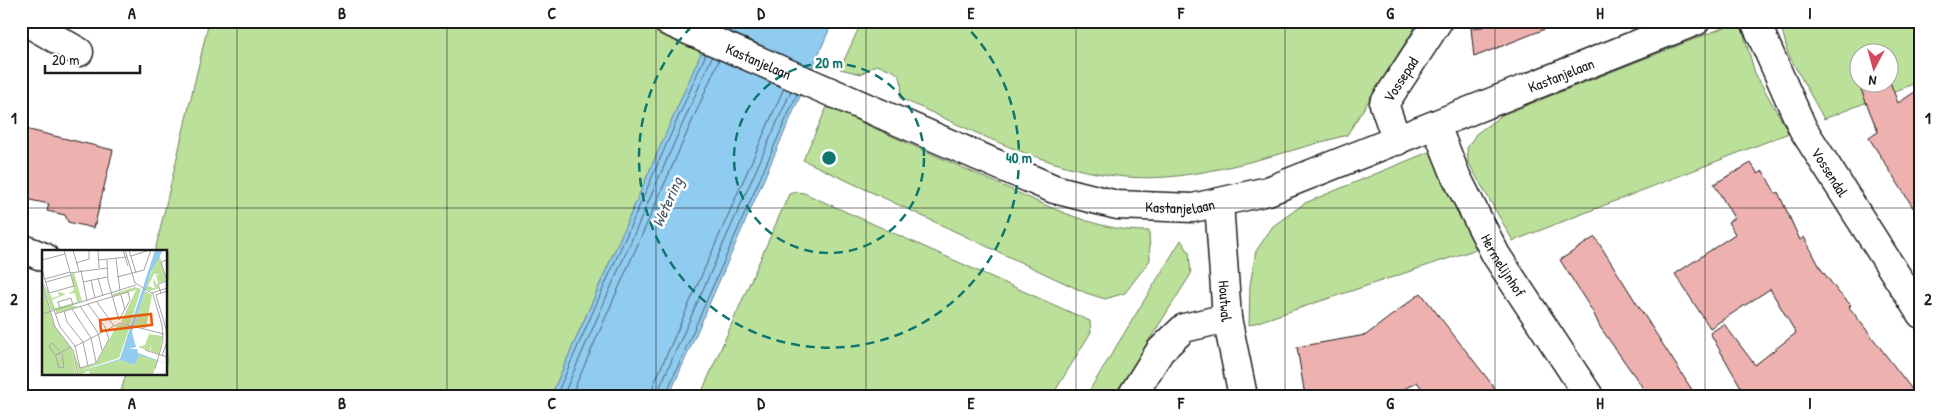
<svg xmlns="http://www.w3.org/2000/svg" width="1942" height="417" viewBox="0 0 1942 417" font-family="'Patrick Hand',sans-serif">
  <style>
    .green { fill: #bbe09a; stroke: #6c7e5b; fill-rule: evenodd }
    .water { fill: #90cbf0; stroke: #62859b }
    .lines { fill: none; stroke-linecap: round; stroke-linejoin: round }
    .shore { stroke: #4a6271; stroke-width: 1 }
    .building { fill: #edb1b0; stroke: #1c1c1c }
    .minor-casing { stroke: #1c1c1c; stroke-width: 31 }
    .minor { stroke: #fff; stroke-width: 28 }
    .grid { fill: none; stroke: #1c1c1c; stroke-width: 1; stroke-opacity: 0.55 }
    .ring { fill: none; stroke: #0f766e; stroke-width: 2.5; stroke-dasharray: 9 6 }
    .labels { text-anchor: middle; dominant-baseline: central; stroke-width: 5; stroke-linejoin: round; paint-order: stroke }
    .street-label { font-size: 15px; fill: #1c1c1c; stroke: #fff }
    .water-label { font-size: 16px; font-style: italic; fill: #455966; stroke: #fff }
    .inset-road { fill: none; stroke: #a4a4a4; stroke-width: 1 }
    .view { fill: #e8590c; fill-opacity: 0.15; stroke: #e8590c; stroke-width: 2.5 }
    .inset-edge { fill: none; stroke: #1c1c1c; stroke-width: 2.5 }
    .centre { fill: #0f766e; stroke: #fff; stroke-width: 2.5 }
    .ring-label { font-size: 15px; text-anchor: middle; font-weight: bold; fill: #0f766e; stroke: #fff; stroke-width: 5; stroke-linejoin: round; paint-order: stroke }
    .neatline { fill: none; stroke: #1c1c1c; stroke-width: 2 }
    .grid-label { font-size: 16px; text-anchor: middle; font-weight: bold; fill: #1c1c1c }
  </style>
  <rect width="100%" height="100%" fill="#fff"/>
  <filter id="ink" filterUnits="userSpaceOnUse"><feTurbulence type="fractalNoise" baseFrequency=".02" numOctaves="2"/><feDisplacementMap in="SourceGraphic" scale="10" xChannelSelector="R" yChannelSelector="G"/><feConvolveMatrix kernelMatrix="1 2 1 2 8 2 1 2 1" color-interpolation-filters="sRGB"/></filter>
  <g filter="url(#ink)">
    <g class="green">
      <polygon points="209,21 634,21 702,52 551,396 120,396 126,373 166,373 166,251 155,251"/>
      <path d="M862,21H1419L1347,135C1291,150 1235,169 1177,176C1078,188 987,137 900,98C905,74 898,71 876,65L861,74L840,69Z"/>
      <path d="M1782,21H1921V81L1824,119L1788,54L1781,25ZM1860,52H1890V82H1860Z"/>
      <polygon points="1735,23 1742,28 1755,73 1789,133 1513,241 1468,162 1467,148 1476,134 1502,115"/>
      <path d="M827,107C881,131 934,155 988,179C1038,201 1093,232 1149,231L1150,260L1125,293L1105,299L1086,293L803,160Z"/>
      <polygon points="1431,151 1444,174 1477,249 1249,325 1250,285 1256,251 1273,226 1305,203"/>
      <polygon points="795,192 804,193 1090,321 1091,332 1052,396 700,396 789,194"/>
      <polygon points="1181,240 1189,252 1191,274 1114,396 1086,396"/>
    </g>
    <polygon class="water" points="715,21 833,21 669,396 551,396"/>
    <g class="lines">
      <g class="shore">
        <polyline points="556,396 706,54"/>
        <polyline points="563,396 712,57"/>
        <polyline points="571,396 719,60"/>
        <polyline points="651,396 653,386 784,88"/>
        <polyline points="658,396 659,389 791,91"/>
        <polyline points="665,396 797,94"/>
      </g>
    </g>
    <g class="building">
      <polygon points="1482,21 1508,21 1508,25 1544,23 1545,29 1474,57 1471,28 1483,27"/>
      <polygon points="1858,82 1890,82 1898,103 1921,88 1921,220 1869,138 1878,132"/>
      <polygon points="21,128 113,150 95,224 94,224 93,228 68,222 65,215 47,211 49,204 21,198"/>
      <polygon points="1751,163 1758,174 1763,171 1776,194 1778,192 1800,240 1804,237 1821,269 1839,293 1851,305 1849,307 1917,396 1746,396 1710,333 1724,324 1755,365 1796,333 1770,289 1710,328 1675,274 1735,234 1728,222 1734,218 1714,184"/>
      <polygon points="1595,237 1637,304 1696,396 1646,396 1641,385 1600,327 1593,312 1560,260"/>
      <polygon points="1421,293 1501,396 1427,396 1417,382 1391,396 1305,396 1297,347 1366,335"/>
    </g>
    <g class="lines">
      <defs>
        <g id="minor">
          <polyline points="25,21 79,52"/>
          <path id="s1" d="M667,21L1054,189L1117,205L1193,208L1268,191L1696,21"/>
          <path id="s2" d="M1755,21L1803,129L1921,314"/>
          <path id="s3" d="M1436,126L1456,176L1496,255L1589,396"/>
          <path id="s4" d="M1397,141L1384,104L1438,21"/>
          <path id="s5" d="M1219,203L1227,318L1243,396"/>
          <polyline points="21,248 44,257"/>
          <polyline points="1132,396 1160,351 1184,328 1227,318"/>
        </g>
      </defs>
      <use href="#minor" class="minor-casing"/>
      <use href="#minor" class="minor"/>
    </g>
  </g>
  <path class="grid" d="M237,21V396M447,21V396M656,21V396M866,21V396M1076,21V396M1285,21V396M1495,21V396M1705,21V396M21,208H1921"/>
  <g class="ring">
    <circle cx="829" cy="158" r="95"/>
    <path d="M961 21A190 190 0 1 1 697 21"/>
  </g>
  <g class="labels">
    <g class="street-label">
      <text stroke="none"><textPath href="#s1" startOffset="100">Kastanjelaan</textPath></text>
      <text stroke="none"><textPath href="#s1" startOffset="955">Kastanjelaan</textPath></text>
      <text stroke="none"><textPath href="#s4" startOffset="69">Vossepad</textPath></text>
      <text stroke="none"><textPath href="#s2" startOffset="169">Vossendal</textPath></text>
      <text stroke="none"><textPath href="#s1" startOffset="550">Kastanjelaan</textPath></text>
      <text stroke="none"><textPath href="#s3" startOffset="155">Hermelijnhof</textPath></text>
      <text stroke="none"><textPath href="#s5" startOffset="98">Houtwal</textPath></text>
    </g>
    <g class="water-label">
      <text transform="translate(667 202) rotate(-66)">Wetering</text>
    </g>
  </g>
  <g transform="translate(42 250)">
    <rect width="125" height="125" fill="#fff"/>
    <path d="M117,3L124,31L116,33L114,25L118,24H112L106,36L111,38L115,37H112L111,28L117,38L109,41L103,39ZM32,23L40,51L28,55L37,57L14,63V60H9L1,32L10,48L17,46L16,42L24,44L10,50L13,58L35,52L33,43L26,44L32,40L29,24ZM0,34L12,75L30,99L35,125H0ZM93,37L99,39L88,75L79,72L94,40L71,47V44ZM103,41L110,45L104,78L92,76ZM79,74L88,76L77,108L37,121L78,110L93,115L97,104L115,110L111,125H48L47,121L37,125L31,100L38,118L54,114L75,75ZM107,84L121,86L117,104L108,101L110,94L107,101L96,97L103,95Z" fill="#bbe09a"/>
    <path d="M113,0H121L109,22L90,82L94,97L87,99H95L96,103L125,114L97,105L93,115L78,110L37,122L78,109Z" fill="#90cbf0"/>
    <path class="inset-road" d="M31,0L37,21M56,0L57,18M81,0L86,16M83,0L93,33L111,44L120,75L121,91L113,119M87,0L94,23M89,6L108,0M74,9L78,41M0,10L23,4M57,10L85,7M65,10L66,31L77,70M125,10L119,12L125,31M34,13L47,9V0M0,20L7,43L32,36L22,0M39,20L45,51M28,23L65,18M75,27L102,20L109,0M56,28L61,46M3,29L28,22M49,30L53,48M0,32L13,77L31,100L36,125M4,32L29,25M41,32L65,27M125,41L114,45L125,82M110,43L125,38M119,43L116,34L125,31M79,45L83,60M55,52L72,76M38,56L56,83L60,100M18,59L16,52L29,48L31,55M30,59L49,88L54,112M12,60L18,77L33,96L38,118L54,113L67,89L63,77L46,54M22,61L25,72L41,92L46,116M0,64L94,35M13,64L86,42L88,50L77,70M32,97L78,73L122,84M103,100L125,107M20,102L12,106L29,97M12,104L7,96L10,93L18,101M120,106L125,91M14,107L17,118L22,117L20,104"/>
    <path class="view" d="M109,64L110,75L59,81L58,70Z"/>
    <rect width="125" height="125" class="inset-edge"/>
  </g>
  <circle cx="829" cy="158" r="8" class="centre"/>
  <g class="ring-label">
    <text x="829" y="68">20 m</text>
    <text x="1019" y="163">40 m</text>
  </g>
  <rect width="1942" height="417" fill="none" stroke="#fff" stroke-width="55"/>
  <g transform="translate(1874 68) rotate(186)"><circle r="24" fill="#ffffff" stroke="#a4a4a4"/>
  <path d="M0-4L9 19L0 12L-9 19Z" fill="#d1495b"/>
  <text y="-8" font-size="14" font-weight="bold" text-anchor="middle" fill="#1c1c1c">N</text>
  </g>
  <path d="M45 65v8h95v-8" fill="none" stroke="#1c1c1c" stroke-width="2.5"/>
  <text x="52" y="65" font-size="15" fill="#1c1c1c" stroke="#ffffff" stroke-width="4" paint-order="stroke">20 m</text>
  <rect x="28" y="28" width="1886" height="362" class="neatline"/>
  <g class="grid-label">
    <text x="132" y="19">A</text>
    <text x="342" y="19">B</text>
    <text x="552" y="19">C</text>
    <text x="761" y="19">D</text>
    <text x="971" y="19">E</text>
    <text x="1181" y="19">F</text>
    <text x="1390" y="19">G</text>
    <text x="1600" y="19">H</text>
    <text x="1810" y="19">I</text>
    <text x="14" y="124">1</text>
    <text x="1928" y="124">1</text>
    <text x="14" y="305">2</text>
    <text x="1928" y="305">2</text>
    <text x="132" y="409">A</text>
    <text x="342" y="409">B</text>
    <text x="552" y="409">C</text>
    <text x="761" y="409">D</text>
    <text x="971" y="409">E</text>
    <text x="1181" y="409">F</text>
    <text x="1390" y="409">G</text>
    <text x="1600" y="409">H</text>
    <text x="1810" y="409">I</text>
  </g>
</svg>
